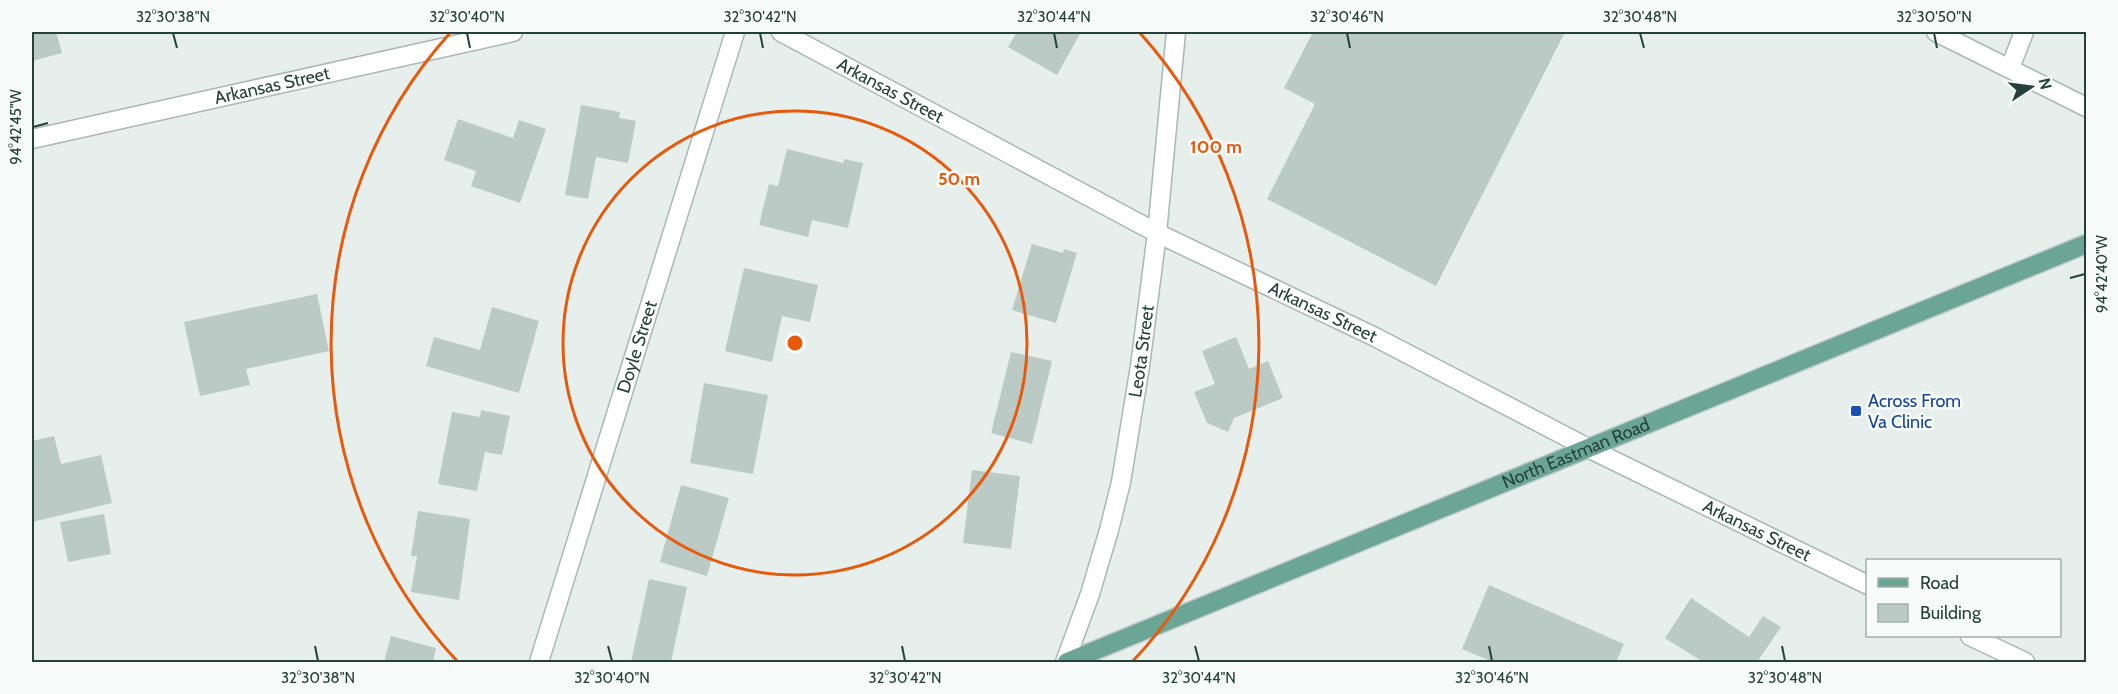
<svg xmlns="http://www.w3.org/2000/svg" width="2118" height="694" viewBox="0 0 2118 694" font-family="Cabin,sans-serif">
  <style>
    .building { fill: #bbcac4 }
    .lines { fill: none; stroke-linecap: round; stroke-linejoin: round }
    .minor-casing { stroke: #a8b8b2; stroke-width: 21 }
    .secondary-casing { stroke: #a4bbb3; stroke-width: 21 }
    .primary-casing { stroke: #c2cac8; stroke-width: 21 }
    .minor { stroke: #fff; stroke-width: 18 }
    .secondary { stroke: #fff; stroke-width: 18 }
    .primary { stroke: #6aa596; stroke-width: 18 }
    .ticks { fill: none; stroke: #24423a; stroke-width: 2 }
    .ring { fill: none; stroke: #e8590c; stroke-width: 3 }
    .transit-dot { fill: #1a4fb4; stroke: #f7fbf9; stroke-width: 2 }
    .labels { text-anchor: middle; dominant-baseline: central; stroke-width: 5; stroke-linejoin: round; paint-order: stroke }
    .street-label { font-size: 18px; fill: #24423a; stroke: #f7fbf9 }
    .transit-label { font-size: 18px; fill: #164399; stroke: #f7fbf9; text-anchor: start }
    .centre { fill: #e8590c; stroke: #f7fbf9; stroke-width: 3 }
    .ring-label { font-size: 18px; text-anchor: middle; font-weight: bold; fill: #e8590c; stroke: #f7fbf9; stroke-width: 5; stroke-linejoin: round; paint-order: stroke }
    .neatline { fill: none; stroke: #24423a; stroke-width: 2 }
    .ticks-label { font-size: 15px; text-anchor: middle; fill: #24423a }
  </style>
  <rect width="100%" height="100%" fill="#e6efeb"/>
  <g class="building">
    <polygon points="32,32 56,32 62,53 32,61"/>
    <polygon points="1017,32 1081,32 1057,75 1008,47"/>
    <polygon points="1313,32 1565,32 1436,286 1267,199 1315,104 1284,88"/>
    <polygon points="581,105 620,112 619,118 636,121 628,163 596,157 588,199 565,195"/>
    <polygon points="458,119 513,138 519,120 546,129 520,203 471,186 476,171 444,160"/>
    <polygon points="787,149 843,163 844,159 863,163 848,228 812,220 808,237 759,225 769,184 778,186"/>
    <polygon points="1032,244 1063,253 1064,249 1077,253 1056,323 1012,310"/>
    <polygon points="744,268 818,285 810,322 782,316 772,362 725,351"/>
    <polygon points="317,294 329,351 246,369 250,385 200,396 184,322"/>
    <polygon points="492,307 539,321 519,393 426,366 434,337 480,350"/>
    <polygon points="1236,337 1249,369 1268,361 1283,398 1234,418 1228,432 1207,423 1194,392 1215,384 1202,351"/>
    <polygon points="1011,352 1052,361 1032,444 991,433"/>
    <polygon points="704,383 768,395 753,474 690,463"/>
    <polygon points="481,410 510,416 502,455 485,452 477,491 438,484 452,412 480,417"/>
    <polygon points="54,436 61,464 101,455 112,503 32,522 32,441"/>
    <polygon points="972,470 1020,476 1011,549 963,543"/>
    <polygon points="681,485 729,498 707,576 660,562"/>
    <polygon points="418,511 470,519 459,600 411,592 417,556 411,556"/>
    <polygon points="104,514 111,554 68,562 60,522"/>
    <polygon points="649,579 687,587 671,662 631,662"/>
    <polygon points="1489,585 1624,644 1616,662 1493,662 1462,649"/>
    <polygon points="1691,598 1749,637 1763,616 1781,627 1757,662 1703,662 1665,638"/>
    <polygon points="391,636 436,648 433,662 384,662"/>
  </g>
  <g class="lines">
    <defs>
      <g id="minor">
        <path id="s1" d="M781,32L1157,233L1375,337L1590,449L1868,585"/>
        <polyline points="2010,68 2024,32"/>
        <path id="s2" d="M32,139L513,32"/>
        <polyline points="1970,636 2025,662"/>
        <path id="s3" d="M539,662L735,32"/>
        <path id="s4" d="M1065,662L1090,594L1109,530L1121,482L1140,366L1157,233L1176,32"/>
      </g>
      <polyline id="secondary" points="1936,32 2086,107"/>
      <g id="primary">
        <path id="s5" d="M1067,662L2086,244"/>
      </g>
    </defs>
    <use href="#minor" class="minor-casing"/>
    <use href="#secondary" class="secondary-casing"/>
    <use href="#primary" class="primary-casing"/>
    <use href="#minor" class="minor"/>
    <use href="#secondary" class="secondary"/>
    <use href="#primary" class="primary"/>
  </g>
  <path class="ticks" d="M173,33L177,48M467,33L470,48M760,33L763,48M1054,33L1057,48M1347,33L1350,48M1640,33L1644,48M1934,33L1937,48M33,127L48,123M2070,278L2085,274M315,646L318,661M608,646L612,661M902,646L905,661M1195,646L1199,661M1489,646L1492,661M1782,646L1785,661"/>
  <g class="ring">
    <circle cx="795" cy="343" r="232"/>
    <path d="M458 662A464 464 0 0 1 450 33M1140 33A464 464 0 0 1 1132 662"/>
  </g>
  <rect class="transit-dot" x="1850" y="405" width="12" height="12" rx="3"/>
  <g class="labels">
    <g class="street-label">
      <text stroke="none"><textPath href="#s2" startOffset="246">Arkansas Street</textPath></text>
      <text stroke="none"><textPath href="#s1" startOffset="124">Arkansas Street</textPath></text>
      <text stroke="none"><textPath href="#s1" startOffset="610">Arkansas Street</textPath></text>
      <text stroke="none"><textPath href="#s3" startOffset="330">Doyle Street</textPath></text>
      <text stroke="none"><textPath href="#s4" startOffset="321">Leota Street</textPath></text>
      <text stroke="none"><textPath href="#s5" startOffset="550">North Eastman Road</textPath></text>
      <text stroke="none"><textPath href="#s1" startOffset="1096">Arkansas Street</textPath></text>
    </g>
    <g class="transit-label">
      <text x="1868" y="401">Across From<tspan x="1868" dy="21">Va Clinic</tspan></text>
    </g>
  </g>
  <circle cx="795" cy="343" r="9" class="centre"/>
  <g class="ring-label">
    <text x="1216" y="153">100 m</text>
    <text x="959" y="185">50 m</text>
  </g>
  <rect width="2118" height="694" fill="none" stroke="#f7fbf9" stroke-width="66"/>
  <rect x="1866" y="559" width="195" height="78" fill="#f7fbf9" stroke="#a3b1ad" stroke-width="1.5"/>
  <rect x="1878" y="578" width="30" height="9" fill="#6aa596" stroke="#a3b1ad" stroke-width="1.5"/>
  <text x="1920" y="589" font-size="18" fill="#24423a">Road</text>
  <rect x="1878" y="604" width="30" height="18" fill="#bbcac4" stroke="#a3b1ad" stroke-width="1.5"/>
  <text x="1920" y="619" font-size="18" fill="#24423a">Building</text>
  <g transform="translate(2031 87) rotate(77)" stroke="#f7fbf9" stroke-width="4.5" paint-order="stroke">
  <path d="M0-4.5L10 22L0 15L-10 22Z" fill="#24423a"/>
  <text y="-9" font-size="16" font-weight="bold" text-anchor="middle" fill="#24423a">N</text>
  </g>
  <rect x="33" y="33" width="2052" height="628" class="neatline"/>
  <g class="ticks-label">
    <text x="173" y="22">32°30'38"N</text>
    <text x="467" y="22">32°30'40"N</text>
    <text x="760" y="22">32°30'42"N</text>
    <text x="1054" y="22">32°30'44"N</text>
    <text x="1347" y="22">32°30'46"N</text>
    <text x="1640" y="22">32°30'48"N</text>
    <text x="1934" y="22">32°30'50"N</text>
    <text transform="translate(16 127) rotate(-90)" y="5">94°42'45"W</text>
    <text transform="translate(2102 274) rotate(-90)" y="5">94°42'40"W</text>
    <text x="318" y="683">32°30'38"N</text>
    <text x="612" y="683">32°30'40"N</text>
    <text x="905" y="683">32°30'42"N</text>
    <text x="1199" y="683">32°30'44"N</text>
    <text x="1492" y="683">32°30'46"N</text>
    <text x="1785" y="683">32°30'48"N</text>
  </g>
</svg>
